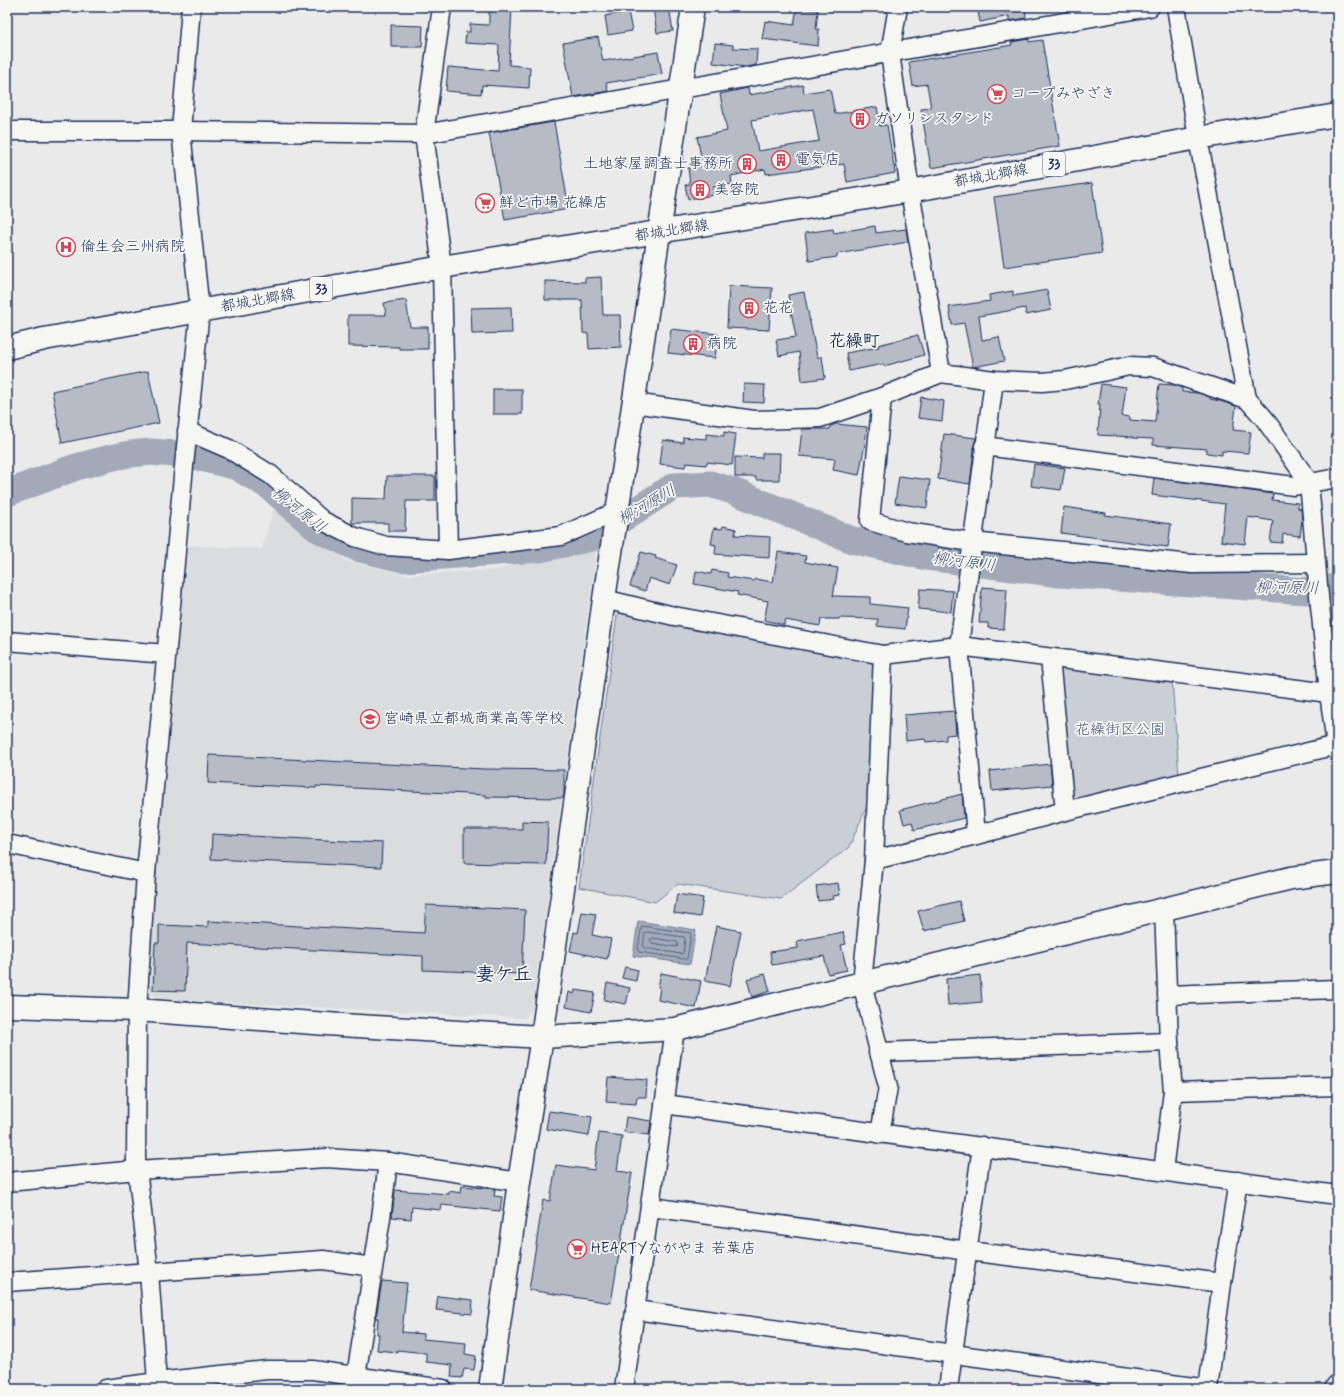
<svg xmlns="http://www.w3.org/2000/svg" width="1344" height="1396" viewBox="0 0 1344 1396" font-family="Mynerve,'Klee One',sans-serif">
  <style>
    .built { fill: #dadcde }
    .green { fill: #caced5; stroke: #727e9a }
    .water { fill: #a2aaba; stroke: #6c7995 }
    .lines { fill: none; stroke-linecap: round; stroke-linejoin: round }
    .shore { stroke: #516083; stroke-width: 1 }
    .river { stroke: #a2aaba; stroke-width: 27 }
    .building { fill: #b6bbc6; stroke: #1b2f5e; fill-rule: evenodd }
    .minor-casing { stroke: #1b2f5e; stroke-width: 21 }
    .tertiary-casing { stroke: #1b2f5e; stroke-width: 25 }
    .primary-casing { stroke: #1b2f5e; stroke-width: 25 }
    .minor { stroke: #f6f6f2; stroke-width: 18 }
    .tertiary { stroke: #f6f6f2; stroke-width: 22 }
    .primary { stroke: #f6f6f2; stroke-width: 22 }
    .labels { text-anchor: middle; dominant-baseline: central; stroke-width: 3.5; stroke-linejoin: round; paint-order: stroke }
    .shield { fill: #f6f6f2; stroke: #5d6b8a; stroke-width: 1 }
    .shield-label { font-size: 14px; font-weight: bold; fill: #1b2f5e }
    .poi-label { font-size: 15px; fill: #1b2f5e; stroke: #f6f6f2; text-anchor: start }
    .street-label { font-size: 15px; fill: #1b2f5e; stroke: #f6f6f2 }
    .park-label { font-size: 15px; fill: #47577c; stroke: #f6f6f2 }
    .water-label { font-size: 16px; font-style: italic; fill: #44547a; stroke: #f6f6f2 }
    .quarter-label { font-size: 17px; font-weight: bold; fill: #1b2f5e; stroke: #f6f6f2 }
    .district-label { font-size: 19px; font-weight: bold; fill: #1b2f5e; stroke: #f6f6f2 }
  </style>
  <rect width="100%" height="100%" fill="#e9eae9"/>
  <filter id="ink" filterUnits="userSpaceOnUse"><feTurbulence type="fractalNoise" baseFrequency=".025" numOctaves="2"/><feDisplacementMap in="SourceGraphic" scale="8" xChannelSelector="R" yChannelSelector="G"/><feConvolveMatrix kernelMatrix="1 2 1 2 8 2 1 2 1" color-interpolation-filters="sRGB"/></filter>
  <g filter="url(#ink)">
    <polygon class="built" points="275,504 347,561 407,575 494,570 597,547 532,1010 524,1018 160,999 147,992 152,862 185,545 262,549"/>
    <g class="green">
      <polygon points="620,613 874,661 868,804 849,847 781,899 678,884 655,902 579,887 617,616"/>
      <polygon points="1058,668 1172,680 1179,775 1072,803"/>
    </g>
    <polygon class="water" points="638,921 696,930 690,964 633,956"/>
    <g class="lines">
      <g class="shore">
        <polygon points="642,926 690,933 691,935 687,959 685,959 639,952 638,950"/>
        <polygon points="647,932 684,937 685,939 683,953 681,954 644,948 643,946 645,933"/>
        <polygon points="653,938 677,942 678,945 676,947 652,943 650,940"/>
      </g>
      <polyline class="river" points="7,493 76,467 114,457 130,454 151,452 189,455 237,467 270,487 316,528 357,548 403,559 539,549 592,538 674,486 710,484 733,491 852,540 927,557 1060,574 1307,591 1337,587"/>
    </g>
    <g class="building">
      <polygon points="489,7 512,7 509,65 530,67 529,88 482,85 481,94 446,91 448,67 498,71 499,45 465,43 466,32 470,32 470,24 489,25"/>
      <polygon points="659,7 669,7 673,31 657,33 653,8"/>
      <polygon points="797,7 818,10 816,29 819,29 818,46 762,39 765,21 794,25"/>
      <polygon points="977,7 1025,7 1026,18 1009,21 1009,16 980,22"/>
      <polygon points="628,11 632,31 608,35 605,16"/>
      <polygon points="391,25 423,26 422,47 391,47"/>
      <polygon points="598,37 603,61 658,52 662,74 606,83 608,91 573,97 563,43"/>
      <polygon points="1029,39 1029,42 1042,40 1060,146 931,168 921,109 931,108 927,84 913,86 909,62 1012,45 1011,42"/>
      <polygon points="715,43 733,45 733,48 757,49 756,65 746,67 713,63"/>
      <path d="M803,85L804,93L830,89L835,114L877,107L880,126L887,125L895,173L847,182L844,164L766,174L765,169L731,176L732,184L713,187L714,195L688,199L685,185L690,184L688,168L703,166L697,137L727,131L720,94L748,88L749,95ZM813,109L819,141L758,151L752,120Z"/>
      <polygon points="554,122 569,209 505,220 489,133"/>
      <polygon points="1092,183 1102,253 1004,267 994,197"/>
      <polygon points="875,226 876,233 906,229 908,242 837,254 837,257 809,261 805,233 833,229 834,233"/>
      <polygon points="601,277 603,315 620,315 621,347 589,349 588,334 583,333 582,300 545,300 545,281 585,282 585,278"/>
      <polygon points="729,286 772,288 769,330 727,328"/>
      <polygon points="1047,290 1051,310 1026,315 1025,308 979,316 982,340 999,337 1004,361 973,367 964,323 952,325 949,307 990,301 989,295 1013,291 1013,296"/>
      <polygon points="804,292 817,357 822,357 825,378 802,381 799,352 779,356 776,340 796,337 788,295"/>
      <polygon points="406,300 410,327 428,327 428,349 399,349 399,347 348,346 348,315 386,315 384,303"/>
      <polygon points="511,307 512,333 472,334 471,308"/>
      <polygon points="671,329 718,334 715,358 668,353"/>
      <polygon points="918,335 924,355 884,366 883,364 849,371 846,353 879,347 878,345"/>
      <polygon points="148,371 159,423 62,443 52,391"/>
      <polygon points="744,384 765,385 764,403 743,402"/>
      <polygon points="1101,384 1126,387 1122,416 1130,417 1130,420 1155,422 1159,384 1174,385 1182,388 1182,392 1198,393 1210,397 1210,399 1220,401 1236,406 1233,430 1251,432 1248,453 1222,451 1222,455 1207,453 1207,449 1153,445 1153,439 1133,438 1133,437 1098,435 1100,404 1098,404"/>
      <rect x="493" y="389" width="29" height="25"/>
      <polygon points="921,397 944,401 942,421 918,418"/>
      <polygon points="836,424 867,427 865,444 859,475 833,470 835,459 799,456 802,429 830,429 831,426"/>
      <polygon points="724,432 736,434 732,465 707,462 706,465 686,463 685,467 660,464 663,440 683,443 683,437 706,439 706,434 724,436"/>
      <polygon points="944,434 976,438 974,445 974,450 970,484 938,479"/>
      <polygon points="762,453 780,453 779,480 756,480 756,477 735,477 735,457 762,458"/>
      <polygon points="1034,464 1065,468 1061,490 1031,486"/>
      <polygon points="387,476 435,476 435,501 406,501 405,531 388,531 388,523 352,523 352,498 386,499"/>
      <polygon points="899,476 930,480 927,508 895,503"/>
      <polygon points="1154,478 1273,494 1272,500 1298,503 1298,508 1301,509 1302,520 1300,536 1283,534 1282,543 1270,542 1273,521 1248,517 1245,544 1221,541 1225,504 1152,495"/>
      <polygon points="1064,507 1106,513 1105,515 1171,524 1168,547 1061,533"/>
      <polygon points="723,526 736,529 735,535 770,537 769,558 715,554 716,545 711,544 714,528 722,529"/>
      <polygon points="641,552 656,556 655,558 677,565 670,585 649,578 645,591 630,586"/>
      <polygon points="778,552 806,556 805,562 838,568 833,596 870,597 870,604 908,608 905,629 877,626 878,619 839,618 839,619 821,619 820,626 785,620 784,625 764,620 768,601 737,595 738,592 694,584 696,571 711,574 712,570 728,573 727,577 754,581 755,579 773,582"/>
      <polygon points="982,587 1007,589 1004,629 988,628 988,623 979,623"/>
      <polygon points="920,589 953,591 951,612 918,609"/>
      <polygon points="954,711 956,734 946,735 946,740 926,742 925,739 906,741 904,715"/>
      <polygon points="209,755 484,769 564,770 564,795 563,798 486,797 486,795 316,786 316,788 208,783"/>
      <polygon points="1050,764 1052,785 992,791 990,771"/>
      <polygon points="962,794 964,818 914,830 912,822 904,824 900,810"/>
      <polygon points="522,821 548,822 546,865 464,863 464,829 522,829"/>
      <polygon points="212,834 382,843 381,867 211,859"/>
      <polygon points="838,883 840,895 833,896 834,899 818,901 816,886"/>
      <polygon points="677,894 703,898 700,917 674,913"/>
      <polygon points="959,901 964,921 924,931 918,911"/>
      <polygon points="426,905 525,910 522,974 423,970 423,956 187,943 185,991 153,990 155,943 159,943 159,925 208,927 208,921 424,933"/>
      <polygon points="582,912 596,914 592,935 611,939 607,959 570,951 574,932 578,933"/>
      <polygon points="716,926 741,931 730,986 705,981"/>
      <polygon points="843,932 846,944 841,945 847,970 828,974 824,956 772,965 770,952 798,948 797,941"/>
      <polygon points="625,967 638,970 636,981 622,978"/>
      <polygon points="661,973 701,981 696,1008 658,1000 660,988 658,987"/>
      <polygon points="765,974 770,991 752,997 747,979"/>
      <polygon points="980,975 982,1002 948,1005 946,979"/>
      <polygon points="607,983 630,988 626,1004 604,1000"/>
      <polygon points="575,990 595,993 591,1012 566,1007 569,992 574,994"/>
      <polygon points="608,1077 647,1080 646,1097 637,1097 636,1104 606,1102"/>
      <polygon points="549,1111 592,1117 589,1136 546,1129"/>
      <polygon points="626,1117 651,1121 649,1135 624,1132"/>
      <polygon points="599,1133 622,1136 617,1171 632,1173 611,1303 529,1290 543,1200 550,1201 556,1165 594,1170"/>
      <polygon points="462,1186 495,1189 494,1196 502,1197 500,1211 442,1205 441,1210 412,1207 411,1219 392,1217 395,1190 449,1194 449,1191 461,1193"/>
      <polygon points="382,1281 407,1283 402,1332 423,1334 423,1339 466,1343 465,1354 476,1356 474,1370 464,1369 462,1378 451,1377 452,1365 426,1362 426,1353 397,1350 397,1352 377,1350 379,1334 377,1334 378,1318 376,1318"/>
      <polygon points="438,1296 473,1300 472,1314 436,1310"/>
    </g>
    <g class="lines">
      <defs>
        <g id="minor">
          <polyline points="898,7 890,53 910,191 941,373"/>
          <polyline points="1176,7 1198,138 1247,399"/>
          <polyline points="7,131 181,131 424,134 1150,7"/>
          <polyline points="882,397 870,521 907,532 972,542 1192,564 1316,563"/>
          <polyline points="633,403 754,420 820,418 882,397 941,373 994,380 1042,382 1065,380 1129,366 1153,367 1247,399 1264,418 1309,482 1319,596 1329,693 1337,752"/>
          <polyline points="187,431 229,449 271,475 323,521 355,537 386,546 448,550 442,267 424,134 442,7"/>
          <polyline points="984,446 1294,486 1337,478"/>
          <polyline points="448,550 561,536 618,511"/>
          <polyline points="604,599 674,616 883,655 959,646 1329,693"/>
          <polyline points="7,641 166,654"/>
          <polyline points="1050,658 1065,811"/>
          <polyline points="976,835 959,646 994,380"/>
          <polyline points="7,844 146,873"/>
          <polyline points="874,860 976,835 1065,811 1337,745"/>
          <polyline points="1167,995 1337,989"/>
          <polyline points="878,1052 1169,1042"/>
          <polyline points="1173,1091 1337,1086"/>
          <polyline points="664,1104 1337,1195"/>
          <polyline points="880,1134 888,1087 862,983 874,860 883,655"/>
          <polyline points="1163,1171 1173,1091 1169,1042 1164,909"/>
          <polyline points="7,1182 137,1170 326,1158 388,1162 519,1182"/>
          <polyline points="651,1207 968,1251 1222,1283"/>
          <polyline points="7,1282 323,1260 373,1267"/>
          <polyline points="635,1310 1208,1389"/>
          <polyline points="157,1382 149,1272 136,1160 137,1010 146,873 184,466 200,311 181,131 191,7"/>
          <polyline points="106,1389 157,1382 267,1370 313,1370 443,1389"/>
          <polyline points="354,1389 381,1218 388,1162"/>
          <polyline points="624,1389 675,1029"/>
          <polyline points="948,1389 982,1146"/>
          <polyline points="1208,1389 1222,1283 1238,1181"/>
        </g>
        <g id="tertiary">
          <polyline points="7,1006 137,1010 341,1025 542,1037 675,1029 1291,878 1337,872"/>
          <polyline points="490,1389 519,1182 542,1037 604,599 693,7"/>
          <polyline points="1337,1389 1337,1387"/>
        </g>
        <polyline id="primary" points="7,348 44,339 442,267 910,191 1198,138 1337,115"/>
      </defs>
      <use href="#minor" class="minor-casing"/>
      <use href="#tertiary" class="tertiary-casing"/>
      <use href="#primary" class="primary-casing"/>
      <use href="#minor" class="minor"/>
      <use href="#tertiary" class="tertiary"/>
      <use href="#primary" class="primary"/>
    </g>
  </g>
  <defs>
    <symbol id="supermarket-ring" viewBox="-11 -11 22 22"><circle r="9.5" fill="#f6f6f2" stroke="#d1495b" stroke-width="1.5"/><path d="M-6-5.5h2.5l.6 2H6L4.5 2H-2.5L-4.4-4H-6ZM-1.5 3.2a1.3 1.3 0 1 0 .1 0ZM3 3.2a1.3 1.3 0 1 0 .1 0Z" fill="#d1495b"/></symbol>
    <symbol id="building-ring" viewBox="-11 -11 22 22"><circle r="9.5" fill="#f6f6f2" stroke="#d1495b" stroke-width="1.5"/><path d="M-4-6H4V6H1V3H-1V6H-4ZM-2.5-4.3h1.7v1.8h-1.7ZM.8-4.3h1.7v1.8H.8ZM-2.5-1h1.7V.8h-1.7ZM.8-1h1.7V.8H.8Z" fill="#d1495b"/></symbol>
    <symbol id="hospital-ring" viewBox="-11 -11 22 22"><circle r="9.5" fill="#f6f6f2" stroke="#d1495b" stroke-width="1.5"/><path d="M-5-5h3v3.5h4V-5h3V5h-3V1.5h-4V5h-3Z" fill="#d1495b"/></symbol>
    <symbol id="school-ring" viewBox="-11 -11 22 22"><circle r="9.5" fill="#f6f6f2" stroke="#d1495b" stroke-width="1.5"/><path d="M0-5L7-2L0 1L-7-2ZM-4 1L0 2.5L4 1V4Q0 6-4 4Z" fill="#d1495b"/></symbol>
  </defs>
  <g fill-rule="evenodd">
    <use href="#supermarket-ring" x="986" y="83" width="22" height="22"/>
    <use href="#building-ring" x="849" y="108" width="22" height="22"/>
    <use href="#building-ring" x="770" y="149" width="22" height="22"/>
    <use href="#building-ring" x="736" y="153" width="22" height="22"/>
    <use href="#building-ring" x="689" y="179" width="22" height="22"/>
    <use href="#supermarket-ring" x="474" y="192" width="22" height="22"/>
    <use href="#hospital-ring" x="55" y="236" width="22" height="22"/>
    <use href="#building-ring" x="738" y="297" width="22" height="22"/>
    <use href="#building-ring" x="682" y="333" width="22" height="22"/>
    <use href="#school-ring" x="359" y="708" width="22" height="22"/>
    <use href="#supermarket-ring" x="566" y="1238" width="22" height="22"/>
  </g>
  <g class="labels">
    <g class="shield">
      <rect x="1043" y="152" width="22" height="24" rx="3"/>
      <rect x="310" y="277" width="22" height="24" rx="3"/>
    </g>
    <g class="shield-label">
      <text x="1054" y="164">33</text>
      <text x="321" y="289">33</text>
    </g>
    <g class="poi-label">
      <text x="1011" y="94">コープみやざき</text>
      <text x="874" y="119">ガソリンスタンド</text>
      <text x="795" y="160">電気店</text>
      <text x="733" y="164" text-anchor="end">土地家屋調査士事務所</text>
      <text x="714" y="190">美容院</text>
      <text x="499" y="203">鮮ど市場 花繰店</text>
      <text x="80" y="247">倫生会三州病院</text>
      <text x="763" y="308">花花</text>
      <text x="707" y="344">病院</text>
      <text x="384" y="719">宮崎県立都城商業高等学校</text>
      <text x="591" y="1249">HEARTYながやま 若葉店</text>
    </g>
    <g class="street-label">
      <text transform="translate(991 176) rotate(-10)">都城北郷線</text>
      <text transform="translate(672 231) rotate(-9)">都城北郷線</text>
      <text transform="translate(258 301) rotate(-10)">都城北郷線</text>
    </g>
    <g class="park-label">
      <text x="1120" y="730">花繰街区公園</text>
    </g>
    <g class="water-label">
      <text transform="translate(647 505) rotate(-30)">柳河原川</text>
      <text transform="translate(299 510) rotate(38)">柳河原川</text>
      <text transform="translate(964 562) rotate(7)">柳河原川</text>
      <text transform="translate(1287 588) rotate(1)">柳河原川</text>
    </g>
    <g class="quarter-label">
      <text x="854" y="341">花繰町</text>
    </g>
    <g class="district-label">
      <text x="504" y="974">妻ケ丘</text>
    </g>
  </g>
  <rect width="1344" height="1396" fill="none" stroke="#f6f6f2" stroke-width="24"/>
  <rect x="12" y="12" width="1320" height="1372" fill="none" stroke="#1b2f5e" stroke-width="1.5" filter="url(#ink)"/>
</svg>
